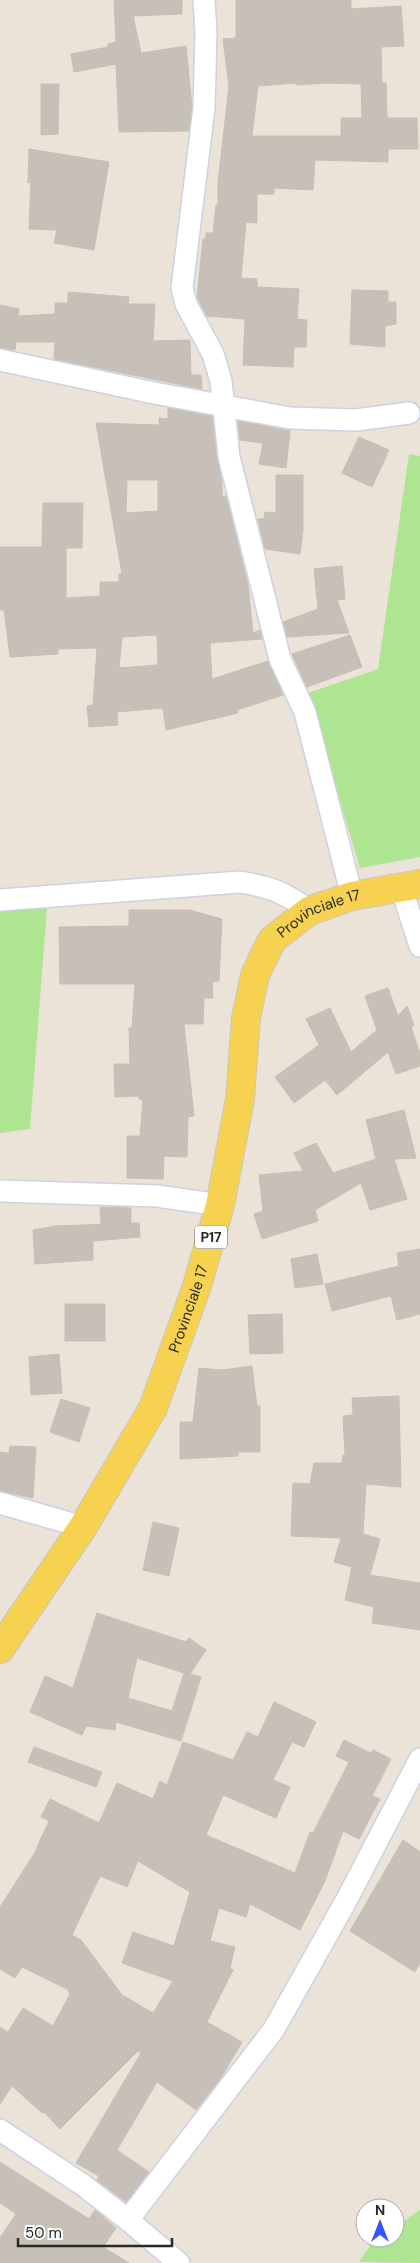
<svg xmlns="http://www.w3.org/2000/svg" width="420" height="2263" viewBox="0 0 420 2263" font-family="'DM Sans',sans-serif">
  <style>
    .green { fill: #ade591 }
    .building { fill: #c6c0b8; stroke: #c6bfb2; fill-rule: evenodd }
    .lines { fill: none; stroke-linecap: round; stroke-linejoin: round }
    .minor-casing { stroke: #cdd1e2; stroke-width: 24 }
    .major-casing { stroke: #c7c7c7; stroke-width: 30 }
    .minor { stroke: #fff; stroke-width: 21 }
    .major { stroke: #f7d251; stroke-width: 28 }
    .labels { text-anchor: middle; dominant-baseline: central; stroke-width: 4.5; stroke-linejoin: round; paint-order: stroke }
    .shield { fill: #fff; stroke: #686868; stroke-width: 1 }
    .shield-label { font-size: 14px; font-weight: bold; fill: #282828 }
    .street-label { font-size: 15px; fill: #282828; stroke: #fff }
  </style>
  <rect width="100%" height="100%" fill="#ebe3d8"/>
  <g class="green">
    <polygon points="409,454 420,456 420,857 360,868 308,693 378,669"/>
    <polygon points="47,907 30,1129 0,1133 0,912"/>
    <path d="M420,2210V2263L359,2262C372,2244 371,2238 395,2238V2227Z"/>
  </g>
  <g class="building">
    <polygon points="114,0 182,0 182,14 133,16 141,53 186,46 192,107 189,131 119,132 116,64 74,72 71,54 108,47 108,44 116,42"/>
    <path d="M236,0H351V9L401,6L404,46L381,47L382,83H386L387,118H417L418,149H388V162L315,160L313,190L274,188V194H257V223L246,222L241,278L257,279V287L299,289L297,319L307,320L306,347H294L293,367L243,365L245,319L207,316L197,297L203,239H206V233H213L216,205H218V182L229,86L223,39L236,38ZM296,83L297,85L327,83L361,84L362,118H341V136H252L258,86Z"/>
    <polygon points="41,84 59,84 58,134 41,135"/>
    <polygon points="29,149 109,162 94,250 54,243 57,230 29,229 31,182 28,183"/>
    <polygon points="352,290 388,291 388,302 396,302 396,324 385,326 385,347 350,344"/>
    <polygon points="68,292 129,297 128,304 155,304 153,341 190,340 191,375 201,375 202,389 54,359 55,342 16,342 15,350 0,348 0,305 19,309 18,316 55,314 55,303 68,303"/>
    <path d="M168,408L212,416L217,458L222,482V496H226L248,585L253,633L260,630L262,639L210,643L212,679L268,661L283,695L237,710L238,713L166,730L163,708L117,712L118,725L89,727L87,706L93,705L97,648L58,649V654L10,657L4,610H0V547H42L43,503H83L82,548H66V598L100,596V582H119V574H122L96,423L159,425V418L168,419ZM127,480H158V511L126,513ZM157,635L158,665L119,668L122,637Z"/>
    <polygon points="238,421 290,431 286,468 259,464 263,443 240,440"/>
    <polygon points="359,437 389,450 372,487 342,473"/>
    <polygon points="276,475 303,475 303,531 300,554 265,549 258,519 264,519 265,512 276,513"/>
    <polygon points="342,566 345,599 337,600 349,633 287,637 283,622 318,609 314,569"/>
    <polygon points="350,635 362,667 307,687 292,654"/>
    <polygon points="129,910 189,910 222,919 219,981 212,982 213,998 204,998 203,1024 184,1024 194,1116 188,1117 187,1157 164,1156 163,1179 127,1178 127,1136 140,1136 143,1099 139,1099 139,1096 115,1097 114,1064 130,1064 129,1028 132,1028 135,984 60,984 59,927 129,926"/>
    <polygon points="388,988 398,1016 407,1006 414,1025 411,1027 420,1053 420,1066 396,1074 388,1052 337,1095 325,1080 294,1103 275,1077 319,1045 306,1019 330,1008 351,1052 377,1030 365,996"/>
    <polygon points="404,1110 416,1158 394,1159 407,1199 370,1210 361,1183 315,1210 318,1221 262,1239 254,1214 263,1211 259,1175 303,1171 294,1153 316,1143 333,1173 376,1159 366,1120"/>
    <polygon points="100,1207 131,1208 131,1223 101,1224"/>
    <polygon points="139,1223 140,1237 93,1241 93,1260 35,1264 33,1230 55,1226"/>
    <polygon points="420,1249 420,1314 397,1320 391,1296 332,1311 325,1284 399,1266 397,1253"/>
    <polygon points="317,1254 323,1284 295,1288 291,1259"/>
    <rect x="65" y="1304" width="40" height="37"/>
    <polygon points="282,1314 283,1353 250,1354 248,1315"/>
    <polygon points="59,1354 62,1393 31,1395 29,1357"/>
    <polygon points="252,1366 257,1406 260,1406 260,1452 238,1452 238,1456 180,1459 180,1422 193,1422 199,1368 222,1370"/>
    <polygon points="399,1396 401,1487 366,1484 363,1534 380,1539 370,1575 420,1583 420,1630 372,1623 374,1607 345,1600 352,1567 334,1562 341,1538 291,1536 293,1483 310,1484 314,1463 342,1463 343,1455 345,1455 343,1416 353,1415 352,1398"/>
    <polygon points="61,1399 90,1408 79,1442 50,1432"/>
    <polygon points="10,1446 36,1447 33,1498 0,1491 0,1452 9,1453"/>
    <polygon points="153,1522 179,1528 169,1576 143,1570"/>
    <path d="M97,1613L186,1642L189,1638L206,1650L190,1674L201,1677L181,1741L116,1722L115,1730L86,1726L82,1735L30,1712L45,1676L73,1688ZM137,1658L184,1673L172,1711L128,1698Z"/>
    <path d="M274,1702L316,1722L304,1747L292,1742L273,1780L290,1787L276,1818L223,1795L206,1835L295,1873L310,1832L313,1833L349,1762L336,1756L344,1740L371,1753L373,1750L391,1759L372,1796L380,1799L359,1839L343,1831L325,1881L300,1930L250,1904L246,1917L219,1908L210,1941L235,1947L230,1968L233,1970L207,2022L242,2042L222,2076L196,2110L157,2082L117,2150L149,2172L126,2202L97,2180L99,2176L76,2163L141,2053L138,2051L60,2129L44,2112L42,2113L12,2086L0,2104V2027L8,2032L23,2008L53,2026L70,1994L68,1992L69,1990L22,1967L15,1978L0,1969V1907L34,1854L49,1821L41,1817L50,1799L99,1823L117,1783L153,1799L160,1781L167,1785L183,1742L233,1760L247,1732L258,1737ZM138,1861L190,1892L174,1946L133,1932L122,1963L173,1981L153,2013L122,1995L81,1940L72,1935L100,1876L127,1887Z"/>
    <polygon points="34,1747 102,1772 96,1787 28,1762"/>
    <polygon points="403,1840 420,1852 420,1963 415,1972 350,1931"/>
    <polygon points="0,2162 89,2219 95,2210 116,2228 103,2247 129,2263 0,2263 0,2238 16,2214 0,2203"/>
  </g>
  <g class="lines">
    <defs>
      <g id="minor">
        <polyline points="204,0 206,33 204,108 182,288 186,304 213,354 221,381 229,457 280,659 305,712 352,896"/>
        <polyline points="0,360 154,393 290,418 356,420 409,413"/>
        <polyline points="401,887 420,946"/>
        <path d="M0,900L240,882C270,887 285,892 309,911"/>
        <polyline points="0,1191 157,1196 220,1205"/>
        <polyline points="0,1503 83,1527"/>
        <polyline points="0,2130 83,2185 128,2220 179,2263"/>
        <polyline points="128,2220 274,2029 346,1901 420,1759"/>
      </g>
      <g id="major">
        <path id="s1" d="M0,1649L83,1527L153,1408L197,1286L220,1205L240,1099L246,1018L255,975L272,940L309,911L352,896L420,884"/>
      </g>
    </defs>
    <use href="#minor" class="minor-casing"/>
    <use href="#major" class="major-casing"/>
    <use href="#minor" class="minor"/>
    <use href="#major" class="major"/>
  </g>
  <g class="labels">
    <rect class="shield" x="195" y="1225.5" width="32" height="23" rx="4"/>
    <g class="shield-label">
      <text x="211" y="1237">P17</text>
    </g>
    <g class="street-label">
      <text stroke="none"><textPath href="#s1" startOffset="826">Provinciale 17</textPath></text>
      <text stroke="none"><textPath href="#s1" startOffset="391">Provinciale 17</textPath></text>
    </g>
  </g>
  <g transform="translate(380 2223)"><circle r="24" fill="#ffffff" stroke="#a9a9a9"/>
  <path d="M0-4L9 19L0 12L-9 19Z" fill="#3156ff"/>
  <text y="-8" font-size="14" font-weight="bold" text-anchor="middle" fill="#282828">N</text>
  </g>
  <path d="M18 2238v8h154v-8" fill="none" stroke="#282828" stroke-width="2.5"/>
  <text x="25" y="2238" font-size="15" fill="#282828" stroke="#ffffff" stroke-width="4" paint-order="stroke">50 m</text>
</svg>
